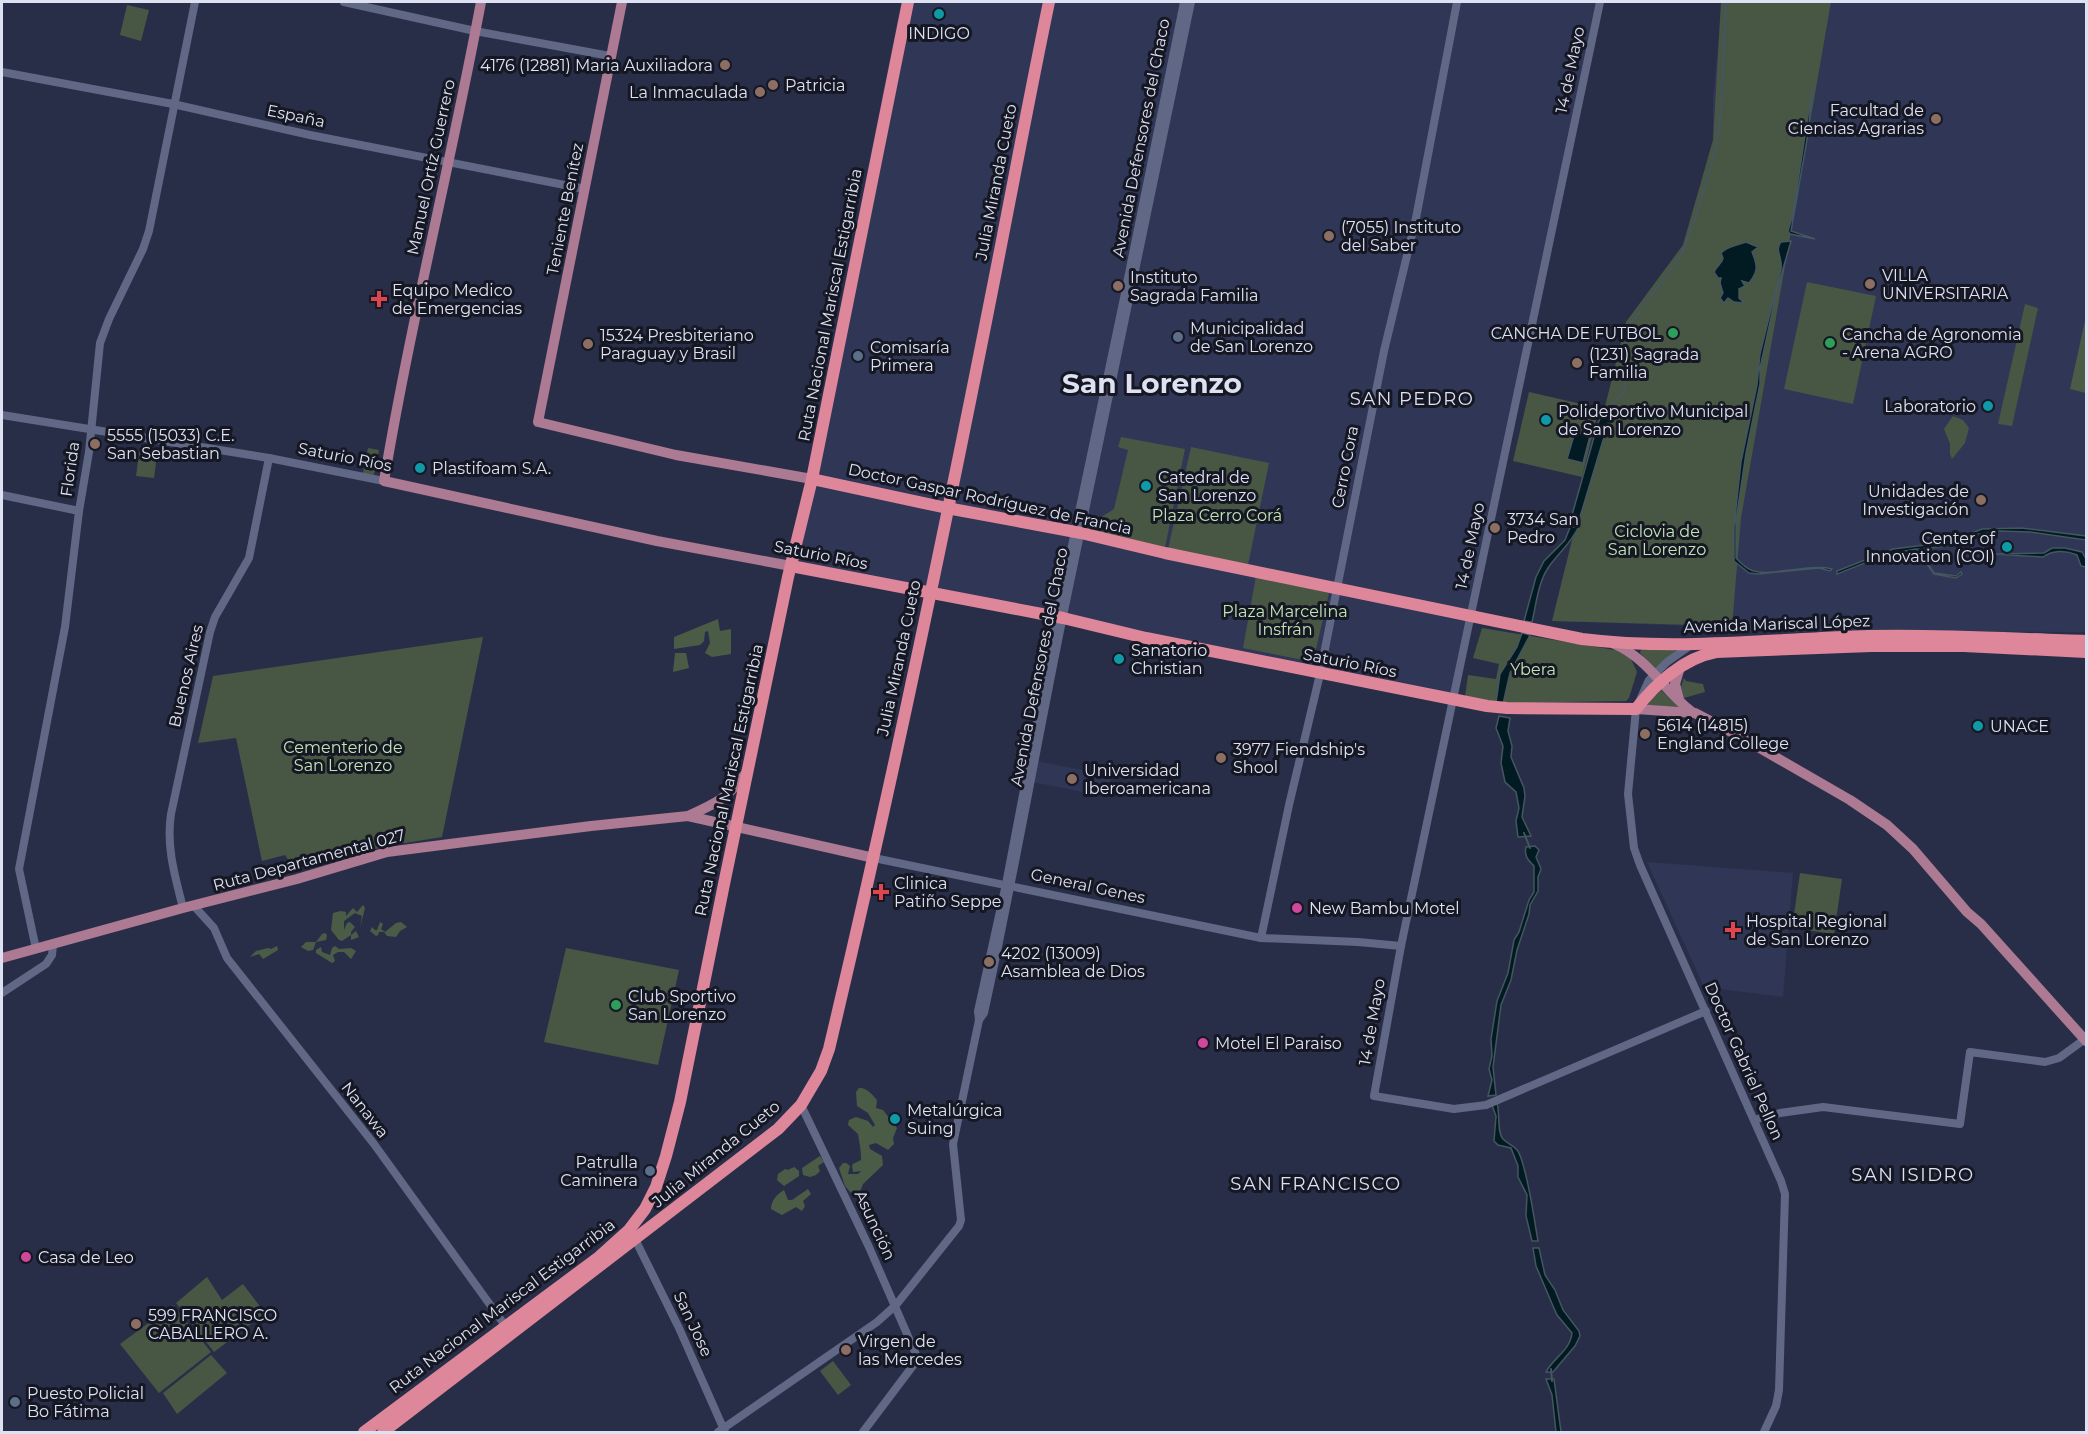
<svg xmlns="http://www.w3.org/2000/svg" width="2088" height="1434" viewBox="0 0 2088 1434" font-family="Montserrat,sans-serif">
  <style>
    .built { fill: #303656 }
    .green { fill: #485644 }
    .forest { fill: #4a5c45 }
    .water { fill: #021a22; stroke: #445660; stroke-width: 1.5 }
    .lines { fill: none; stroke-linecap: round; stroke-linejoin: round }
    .stream { stroke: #445660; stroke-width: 2 }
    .minor { stroke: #616885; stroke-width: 8 }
    .major { stroke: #ac7a92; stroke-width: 10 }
    .highway { stroke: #de869a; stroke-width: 12 }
    .culture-dot { fill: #0f9aa8; stroke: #151723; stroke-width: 2 }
    .education-dot { fill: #8d6e63; stroke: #151723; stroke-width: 2 }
    .health-dot { fill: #e0444e; stroke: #151723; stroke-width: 2 }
    .leisure-dot { fill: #2e9e5b; stroke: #151723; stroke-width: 2 }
    .service-dot { fill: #5c6f8a; stroke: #151723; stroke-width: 2 }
    .hotel-dot { fill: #d1479c; stroke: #151723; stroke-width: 2 }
    .labels { text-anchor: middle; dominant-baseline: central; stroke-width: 6; stroke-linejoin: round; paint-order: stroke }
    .poi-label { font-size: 16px; fill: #dde1f2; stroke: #151723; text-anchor: start }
    .street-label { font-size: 16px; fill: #dde1f2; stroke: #151723 }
    .park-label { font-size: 16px; fill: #c2e5b6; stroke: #151723 }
    .neighbourhood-label { font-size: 18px; letter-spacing: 1.5px; fill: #dde1f2; stroke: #151723 }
    .town-label { font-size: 28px; font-weight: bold; fill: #dde1f2; stroke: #151723 }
  </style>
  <rect width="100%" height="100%" fill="#292e48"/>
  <g class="built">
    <polygon points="901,2 1602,2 1453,701 788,569"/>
    <polygon points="1722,2 2086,2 2086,632 1837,631 1770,633 1731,631 1731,628 1696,626 1552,621 1626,322 1683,245 1713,141 1713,98"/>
    <polygon points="1037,761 1112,776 1108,797 1033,782"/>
    <polygon points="1647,862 1793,873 1783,997 1704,987"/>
  </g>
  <g class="green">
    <polygon points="1721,2 1831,2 1741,518 1732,626 1552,621 1626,322 1683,245 1713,140"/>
    <polygon points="127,5 149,10 141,41 120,35"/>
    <polygon points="1807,282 1876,296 1853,404 1784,389"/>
    <polygon points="2025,304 2038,308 2012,426 1998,424"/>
    <polygon points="1529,392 1599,408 1582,477 1513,461"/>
    <polygon points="1953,416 1963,420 1969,428 1965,443 1952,459 1950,454 1950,444 1944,429"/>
    <polygon points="1121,437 1185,449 1165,548 1087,532 1090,524 1114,509 1128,450 1118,447"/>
    <polygon points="140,446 158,448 154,478 136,476"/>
    <polygon points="1191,447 1269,463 1248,565 1168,549"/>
    <polygon points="368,448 379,450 374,475 363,473"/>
    <polygon points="1256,576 1329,593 1313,662 1243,648"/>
    <polygon points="1482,628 1621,651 1631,659 1637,672 1629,698 1626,701 1506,703 1465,697 1468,675 1496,679 1499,664 1473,658"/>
    <polygon points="483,637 442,837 387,846 295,870 285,855 262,861 236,738 198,743 213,676"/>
    <polygon points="1641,649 1674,650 1676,651 1656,669 1640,653"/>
    <polygon points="1684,678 1686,681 1703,684 1705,692 1684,698 1681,687"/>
    <polygon points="1661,690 1678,706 1678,707 1648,705 1648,703"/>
    <polygon points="1800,873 1842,879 1834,934 1792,928"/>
    <polygon points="566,948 679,970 658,1065 544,1042"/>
    <polygon points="207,1277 222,1300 243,1284 265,1313 214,1352 176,1303"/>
    <polygon points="173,1305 211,1352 159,1393 120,1344"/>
    <polygon points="211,1355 227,1373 177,1414 163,1393"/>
    <polygon points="833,1361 851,1385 838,1395 820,1371"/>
  </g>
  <g class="forest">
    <polygon points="2086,316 2086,393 2070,389"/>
    <polygon points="718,619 720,631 731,629 731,654 712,657 705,653 710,643 708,631 705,632 704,641 700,645 674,649 674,637"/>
    <polygon points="675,653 686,653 689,668 673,672"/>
    <polygon points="363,905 365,908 360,928 362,916 355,913 344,921 344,930 347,923 350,922 355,927 351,932 351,935 356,931 359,937 351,940 351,935 342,941 339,940 331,930 333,913 341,911 346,912 346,916 353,908 357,912"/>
    <polygon points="380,922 383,924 381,929 385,932 396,923 401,922 407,927 400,931 396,937 387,936 384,932 379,932 378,935 376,936 370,931 372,927 375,930 377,930"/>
    <polygon points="325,933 327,935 326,940 316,942 313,950 308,951 301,947 306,942 316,942 322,934"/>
    <polygon points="277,946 278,950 263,959 259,954 250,957 256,951 268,948 271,949"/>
    <polygon points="335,946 339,949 351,948 356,951 351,959 344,952 338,952 333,955 335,961 332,963 316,953 316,950 321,947 322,952 330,955 332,948"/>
    <path d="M859,1088C866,1087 873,1095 877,1100L876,1108L883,1110L897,1128L893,1138L894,1144L888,1150L876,1143L869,1145L870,1149L882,1156L883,1165L863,1184L860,1192H867V1198L863,1205H859L856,1201L859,1196L857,1194H852L845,1186L839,1168L843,1163H846L850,1166L848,1174H858L861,1171L853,1172L852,1166L853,1164L861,1160C862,1157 859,1139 858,1134L848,1125L849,1120L856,1117L868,1121L873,1127L875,1125L868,1113L857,1106L856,1092Z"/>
    <polygon points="820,1156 824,1162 818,1166 820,1171 816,1175 810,1177 803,1175 802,1168"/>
    <polygon points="794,1167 799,1171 799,1176 784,1186 777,1180 778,1174 785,1169 788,1170"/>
    <path d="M808,1189L811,1194L803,1201L805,1206L802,1211L796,1207L782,1215L771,1209C771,1201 777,1194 784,1190L788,1200H792Z"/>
  </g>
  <g class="water">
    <polygon points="1813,83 1808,134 1791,231 1815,239 1790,234 1788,231 1793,214"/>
    <path d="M1791,241L1777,290L1760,368V384L1746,453L1736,521V558C1740,562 1745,568 1751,570C1768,578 1808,563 1832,569L1830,571L1819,568L1758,574L1749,573L1734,561V527L1741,462L1757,385L1760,354L1781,269C1783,257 1774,250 1781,242Z"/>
    <path d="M1746,242L1758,247L1752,252C1758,266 1758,272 1749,283L1742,281L1745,286L1739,289V298L1744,303L1734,302L1728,298L1724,303L1720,298L1723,293L1720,283L1721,278H1718L1714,272C1716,266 1722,264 1723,258L1721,253C1727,246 1738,245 1746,242Z"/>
    <polygon points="1606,406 1613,407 1580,517 1572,515 1598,423"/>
    <polygon points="1575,432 1590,436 1583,463 1567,459"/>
    <path d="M1571,525L1579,526C1571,544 1558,553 1548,568C1538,583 1536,605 1532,622L1524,621L1536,577L1544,561L1565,540Z"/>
    <path d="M2021,528L2086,536V540L2031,532L1999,531L1967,536L1947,546L1918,549L1934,573L1956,576L1961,572L1962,574L1956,578L1934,574L1916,549C1886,553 1865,563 1837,574V571L1893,549L1950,542L1982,529Z"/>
    <path d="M2052,548H2065L2082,552L2086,559V567L2081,566L2077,555C2066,550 2053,550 2043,557L1993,554L2044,553Z"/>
    <polygon points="1522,633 1530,635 1510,673 1503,704 1496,703 1500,674 1517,647"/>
    <polygon points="1499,716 1510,718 1508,731 1512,746 1511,757 1524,788 1525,796 1522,817 1531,836 1518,837 1516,821 1519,808 1516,792 1505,782 1501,763 1503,746 1496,728"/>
    <path d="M1535,846L1539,850L1536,857L1541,869L1538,877V891L1530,905L1529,914L1517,950L1511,980L1501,1005L1493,1067L1496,1095L1488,1096L1492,1080L1489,1069L1492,1056L1491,1039L1497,1001L1508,973L1514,940L1519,932L1529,900L1534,892V866C1528,860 1524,856 1526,847Z"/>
    <path d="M1497,1103C1500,1113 1497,1133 1503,1139C1511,1147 1517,1145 1521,1158C1530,1185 1533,1213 1538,1241H1532L1526,1216L1527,1195L1518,1177V1166L1511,1148L1498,1145L1494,1141L1496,1116L1492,1105Z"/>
    <path d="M1533,1248H1539L1545,1275L1555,1290L1563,1310L1579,1331L1580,1336L1575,1346L1553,1372H1546C1554,1357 1570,1351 1572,1333L1557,1315L1553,1306L1536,1266Z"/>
    <polygon points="1546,1379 1554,1379 1561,1432 1556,1432 1552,1395"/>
  </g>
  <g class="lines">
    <g class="stream">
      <polyline points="1611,407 1624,392 1627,376 1623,351 1630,324 1672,268 1681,255 1695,219 1716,149 1721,110 1726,2"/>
      <polyline points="1574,527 1577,515"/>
      <polyline points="1524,833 1530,848"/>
      <polyline points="1551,1369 1552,1381"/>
    </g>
    <g class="minor">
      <polyline points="344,2 475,31 610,56"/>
      <polyline points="1600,2 1401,946 1374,1096 1454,1109 1486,1105 1706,1011"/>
      <polyline points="2,72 173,104 310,135 585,189"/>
      <polyline points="2,415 269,458 384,481"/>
      <polyline points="2,495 79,511"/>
      <polyline points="1691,645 1667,662 1649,680 1636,709 1628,794 1634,848 1640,865 1781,1181 1785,1194 1779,1390 1776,1406 1764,1432"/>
      <polyline points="874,858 1261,938 1358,942 1401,946"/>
      <polyline points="194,906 214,928 227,958 374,1144 509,1331"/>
      <path d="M183,908C175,876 166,847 171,814L210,632L215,617L249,558L269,458"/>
      <polyline points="1261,938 1289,805 1320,674 1384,351 1416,218 1457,2"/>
      <polyline points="36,949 19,869 65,627 79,511 89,452 100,343 109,319 143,249 149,231 195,2"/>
      <polyline points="2,993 46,964 52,955 53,945"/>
      <path d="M979,1020L984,1013C1013,881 1036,748 1063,616C1106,411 1149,206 1191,2"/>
      <polyline points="801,1105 869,1247 918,1359 863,1432"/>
      <polyline points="1754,1120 1780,1113 1823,1107 1960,1124 1970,1052 2045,1062 2059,1058 2085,1039"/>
      <polyline points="633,1235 679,1328 725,1432"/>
      <polyline points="718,1432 877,1322 896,1305 959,1226 961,1220 953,1144 979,1020 978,1011 1006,884 1057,617 1124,298 1184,2"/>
    </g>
    <g class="major">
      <path d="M481,2C451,162 411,320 384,481L657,541L791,566"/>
      <polyline points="622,2 538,422 676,455 812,479"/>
      <path d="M1614,644C1648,658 1664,691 1692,712"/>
      <polyline points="1679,699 1675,684 1680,667"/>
      <polyline points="1636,709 1695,713 1737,735 1850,800 1887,825 1913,849 1967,912 1981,924 2086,1041"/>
      <path d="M688,816C717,803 728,798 747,772"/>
      <polyline points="2,958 183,908 297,879 387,852 591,826 688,816 874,858"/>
    </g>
    <g class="highway">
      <path d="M812,479L947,508L1081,533L1165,553L1582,639C1677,651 1773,639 1868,636C1941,634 2014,639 2086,641"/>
      <path d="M791,566L1063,618L1146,638L1487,706L1507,708L1636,709C1656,683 1684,658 1716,652L1871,646H1964L2086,652"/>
      <polyline points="364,1432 599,1257 629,1230 645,1209 656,1187 666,1156 680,1102 724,884 788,577 812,479 908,2"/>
      <path d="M383,1432L778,1129L801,1105L821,1071L829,1049C890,793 944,535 995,276C1013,185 1030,93 1049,2"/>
    </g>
  </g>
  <g class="culture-dot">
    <circle cx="939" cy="14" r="6"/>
    <circle cx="1988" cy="406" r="6"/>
    <circle cx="1546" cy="420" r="6"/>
    <circle cx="420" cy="468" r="6"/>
    <circle cx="1146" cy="486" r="6"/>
    <circle cx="2007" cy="547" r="6"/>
    <circle cx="1119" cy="659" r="6"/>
    <circle cx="1978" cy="726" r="6"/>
    <circle cx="895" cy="1119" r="6"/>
  </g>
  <g class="education-dot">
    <circle cx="725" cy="65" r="6"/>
    <circle cx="773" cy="85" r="6"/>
    <circle cx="760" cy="92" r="6"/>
    <circle cx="1936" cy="119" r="6"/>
    <circle cx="1329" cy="236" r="6"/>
    <circle cx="1870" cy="284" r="6"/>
    <circle cx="1118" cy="286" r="6"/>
    <circle cx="588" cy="344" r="6"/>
    <circle cx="1577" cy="363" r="6"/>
    <circle cx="95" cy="444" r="6"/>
    <circle cx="1981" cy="500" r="6"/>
    <circle cx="1495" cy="528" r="6"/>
    <circle cx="1645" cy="734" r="6"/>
    <circle cx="1221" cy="758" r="6"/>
    <circle cx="1072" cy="779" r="6"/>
    <circle cx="989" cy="962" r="6"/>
    <circle cx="136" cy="1324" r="6"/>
    <circle cx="846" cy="1350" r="6"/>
  </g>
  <g class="health-dot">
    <path d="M376 290h6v6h6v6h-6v6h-6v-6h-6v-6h6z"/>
    <path d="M878 883h6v6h6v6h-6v6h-6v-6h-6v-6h6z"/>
    <path d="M1730 921h6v6h6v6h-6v6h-6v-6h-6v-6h6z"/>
  </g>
  <g class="leisure-dot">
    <circle cx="1673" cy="333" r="6"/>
    <circle cx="1830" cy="343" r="6"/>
    <circle cx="616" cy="1005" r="6"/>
  </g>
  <g class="service-dot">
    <circle cx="1178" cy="337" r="6"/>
    <circle cx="858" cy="356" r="6"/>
    <circle cx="650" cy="1171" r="6"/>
    <circle cx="15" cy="1402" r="6"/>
  </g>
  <g class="hotel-dot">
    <circle cx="1297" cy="908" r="6"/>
    <circle cx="1203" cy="1043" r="6"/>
    <circle cx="26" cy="1257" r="6"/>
  </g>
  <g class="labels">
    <g class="poi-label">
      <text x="939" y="33" text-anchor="middle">INDIGO</text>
      <text x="713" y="65" text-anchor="end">4176 (12881) Maria Auxiliadora</text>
      <text x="785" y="85">Patricia</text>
      <text x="748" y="92" text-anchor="end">La Inmaculada</text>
      <text x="1924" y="110" text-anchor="end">Facultad de<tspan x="1924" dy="18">Ciencias Agrarias</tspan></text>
      <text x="1341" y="227">(7055) Instituto<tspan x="1341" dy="18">del Saber</tspan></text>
      <text x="1882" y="275">VILLA<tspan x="1882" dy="18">UNIVERSITARIA</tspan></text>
      <text x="1130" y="277">Instituto<tspan x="1130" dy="18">Sagrada Familia</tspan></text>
      <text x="392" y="290">Equipo Medico<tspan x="392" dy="18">de Emergencias</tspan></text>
      <text x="1190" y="328">Municipalidad<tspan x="1190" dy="18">de San Lorenzo</tspan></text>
      <text x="1661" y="333" text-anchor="end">CANCHA DE FUTBOL</text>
      <text x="1842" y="334">Cancha de Agronomia<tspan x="1842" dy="18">- Arena AGRO</tspan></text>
      <text x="600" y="335">15324 Presbiteriano<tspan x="600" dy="18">Paraguay y Brasil</tspan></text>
      <text x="870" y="347">Comisaría<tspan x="870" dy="18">Primera</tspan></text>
      <text x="1589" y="354">(1231) Sagrada<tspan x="1589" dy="18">Familia</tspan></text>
      <text x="1976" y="406" text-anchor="end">Laboratorio</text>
      <text x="1558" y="411">Polideportivo Municipal<tspan x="1558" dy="18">de San Lorenzo</tspan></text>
      <text x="107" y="435">5555 (15033) C.E.<tspan x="107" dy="18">San Sebastian</tspan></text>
      <text x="432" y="468">Plastifoam S.A.</text>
      <text x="1158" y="477">Catedral de<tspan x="1158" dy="18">San Lorenzo</tspan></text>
      <text x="1969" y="491" text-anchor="end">Unidades de<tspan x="1969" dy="18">Investigación</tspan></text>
      <text x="1507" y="519">3734 San<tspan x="1507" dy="18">Pedro</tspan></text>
      <text x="1995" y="538" text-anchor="end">Center of<tspan x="1995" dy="18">Innovation (COI)</tspan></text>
      <text x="1131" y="650">Sanatorio<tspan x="1131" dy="18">Christian</tspan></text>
      <text x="1657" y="725">5614 (14815)<tspan x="1657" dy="18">England College</tspan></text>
      <text x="1990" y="726">UNACE</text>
      <text x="1233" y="749">3977 Fiendship's<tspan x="1233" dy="18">Shool</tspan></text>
      <text x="1084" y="770">Universidad<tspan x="1084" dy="18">Iberoamericana</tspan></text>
      <text x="894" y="883">Clinica<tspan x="894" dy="18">Patiño Seppe</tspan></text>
      <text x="1309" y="908">New Bambu Motel</text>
      <text x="1746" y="921">Hospital Regional<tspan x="1746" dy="18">de San Lorenzo</tspan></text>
      <text x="1001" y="953">4202 (13009)<tspan x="1001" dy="18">Asamblea de Dios</tspan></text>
      <text x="628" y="996">Club Sportivo<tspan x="628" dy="18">San Lorenzo</tspan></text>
      <text x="1215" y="1043">Motel El Paraiso</text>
      <text x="907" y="1110">Metalúrgica<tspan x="907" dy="18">Suing</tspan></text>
      <text x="638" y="1162" text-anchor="end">Patrulla<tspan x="638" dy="18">Caminera</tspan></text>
      <text x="38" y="1257">Casa de Leo</text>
      <text x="148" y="1315">599 FRANCISCO<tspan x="148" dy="18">CABALLERO A.</tspan></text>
      <text x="858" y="1341">Virgen de<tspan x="858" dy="18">las Mercedes</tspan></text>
      <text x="27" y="1393">Puesto Policial<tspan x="27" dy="18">Bo Fátima</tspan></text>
    </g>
    <g class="street-label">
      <text transform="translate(1570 70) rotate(-78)">14 de Mayo</text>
      <text transform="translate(296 116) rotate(12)">España</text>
      <text transform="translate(1141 138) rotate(-79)">Avenida Defensores del Chaco</text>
      <text transform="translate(431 167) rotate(-78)">Manuel Ortíz Guerrero</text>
      <text transform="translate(996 182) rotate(-79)">Julia Miranda Cueto</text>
      <text transform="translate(565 209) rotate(-79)">Teniente Benítez</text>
      <text transform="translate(830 305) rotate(-79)">Ruta Nacional Mariscal Estigarribia</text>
      <text transform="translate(345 457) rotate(11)">Saturio Ríos</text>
      <text transform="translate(1345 467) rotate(-79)">Cerro Cora</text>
      <text transform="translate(70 469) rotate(-82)">Florida</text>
      <text transform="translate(990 499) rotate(12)">Doctor Gaspar Rodríguez de Francia</text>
      <text transform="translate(1470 546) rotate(-78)">14 de Mayo</text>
      <text transform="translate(821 555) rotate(11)">Saturio Ríos</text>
      <text transform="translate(1777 624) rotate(-2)">Avenida Mariscal López</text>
      <text transform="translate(899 658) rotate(-78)">Julia Miranda Cueto</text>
      <text transform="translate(1350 663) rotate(11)">Saturio Ríos</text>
      <text transform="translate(1039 667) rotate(-79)">Avenida Defensores del Chaco</text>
      <text transform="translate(186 676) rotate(-77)">Buenos Aires</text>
      <text transform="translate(729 780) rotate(-78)">Ruta Nacional Mariscal Estigarribia</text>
      <text transform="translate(309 860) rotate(-15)">Ruta Departamental 027</text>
      <text transform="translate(1088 886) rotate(12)">General Genes</text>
      <text transform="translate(1372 1022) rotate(-80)">14 de Mayo</text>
      <text transform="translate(1744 1061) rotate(66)">Doctor Gabriel Pellon</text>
      <text transform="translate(365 1110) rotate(52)">Nanawa</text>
      <text transform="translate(716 1154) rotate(-39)">Julia Miranda Cueto</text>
      <text transform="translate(875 1225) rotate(65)">Asunción</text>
      <text transform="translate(502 1306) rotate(-37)">Ruta Nacional Mariscal Estigarribia</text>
      <text transform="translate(693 1324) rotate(65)">San Jose</text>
    </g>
    <g class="park-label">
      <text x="1217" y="515">Plaza Cerro Corá</text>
      <text x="1657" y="531">Ciclovia de<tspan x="1657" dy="18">San Lorenzo</tspan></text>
      <text x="1285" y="611">Plaza Marcelina<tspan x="1285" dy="18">Insfrán</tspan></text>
      <text x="1533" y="669">Ybera</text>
      <text x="343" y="747">Cementerio de<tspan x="343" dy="18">San Lorenzo</tspan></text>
    </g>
    <g class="neighbourhood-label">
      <text x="1412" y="399">SAN PEDRO</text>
      <text x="1913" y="1175">SAN ISIDRO</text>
      <text x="1316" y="1184">SAN FRANCISCO</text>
    </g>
    <g class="town-label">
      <text x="1152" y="383">San Lorenzo</text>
    </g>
  </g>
  <rect width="2088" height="1434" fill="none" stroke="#dde1f2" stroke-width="6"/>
</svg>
